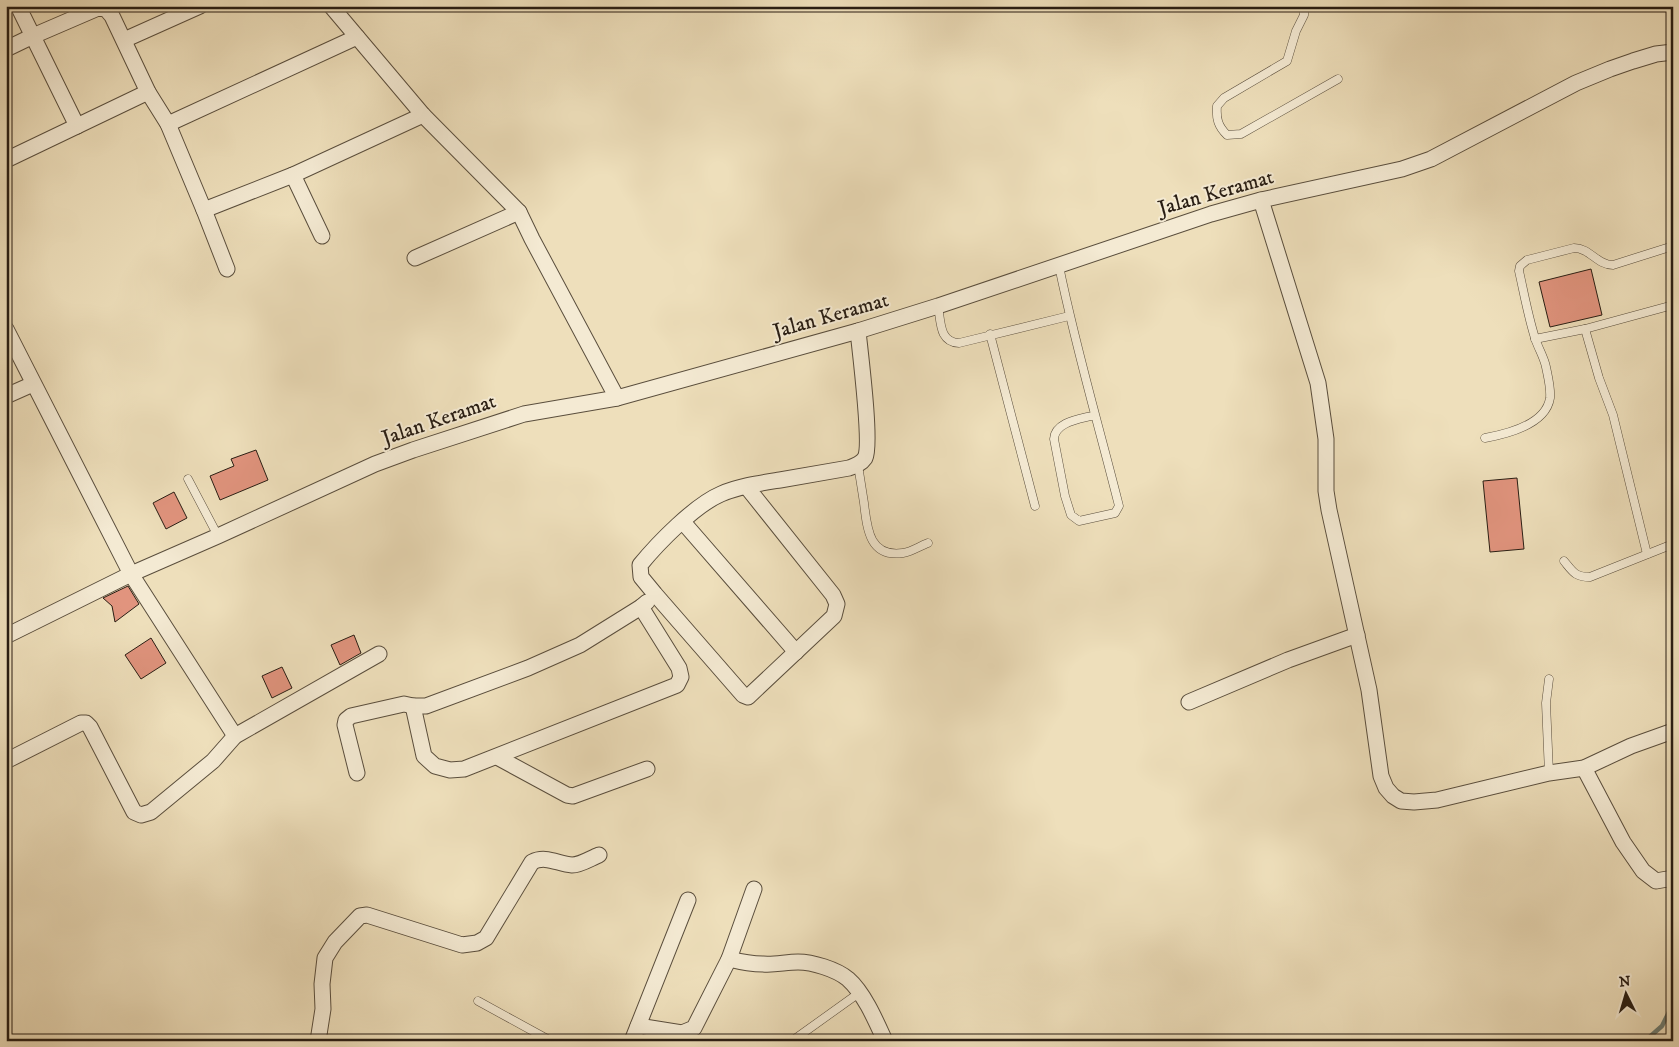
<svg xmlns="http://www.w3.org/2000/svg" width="1679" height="1047" viewBox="0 0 1679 1047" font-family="'IM FELL DW Pica',serif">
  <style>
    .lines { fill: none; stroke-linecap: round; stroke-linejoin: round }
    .stream { stroke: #6c7c73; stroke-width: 4.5 }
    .building { fill: #e1947e; stroke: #281d13 }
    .lane-casing { stroke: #5a4e3d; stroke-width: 9 }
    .street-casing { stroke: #5a4e3d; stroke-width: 17 }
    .lane { stroke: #f4ead3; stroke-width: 8 }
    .street { stroke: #f4ead3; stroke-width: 15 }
    .labels { text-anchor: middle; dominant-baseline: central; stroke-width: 4; stroke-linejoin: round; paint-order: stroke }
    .street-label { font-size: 21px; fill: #281d13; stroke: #f4ead3 }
  </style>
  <rect width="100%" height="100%" fill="#eedfbb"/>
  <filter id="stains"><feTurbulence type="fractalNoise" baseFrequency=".004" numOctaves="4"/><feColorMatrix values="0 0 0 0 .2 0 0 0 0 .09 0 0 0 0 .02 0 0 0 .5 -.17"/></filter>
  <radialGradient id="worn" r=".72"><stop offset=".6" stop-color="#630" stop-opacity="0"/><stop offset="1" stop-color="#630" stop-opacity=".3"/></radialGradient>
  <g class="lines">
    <polyline class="stream" points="1645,1041 1662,1026 1673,1004"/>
  </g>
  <g class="building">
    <polygon points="1591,269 1602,315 1550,327 1539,282"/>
    <polygon points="256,450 268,480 220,500 210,476 234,466 231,459"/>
    <polygon points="1517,478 1524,549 1490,552 1483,481"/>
    <polygon points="174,492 187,518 166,529 153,503"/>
    <polygon points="128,586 139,604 115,622 112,606 103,598"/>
    <polygon points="354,635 361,653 340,665 331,645"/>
    <polygon points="151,638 166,663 141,679 125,655"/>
    <polygon points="282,667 292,688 272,698 262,676"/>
  </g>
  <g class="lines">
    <defs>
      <g id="lane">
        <path d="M1304,6V15L1296,31L1287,61L1224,98L1217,106C1216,119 1218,126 1227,135L1241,134L1338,79"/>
        <path d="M1059,266C1075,345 1098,423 1118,502L1119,506L1115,513L1079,521L1071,515L1065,496L1054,439C1055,421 1082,419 1095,415"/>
        <path d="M938,306C941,322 939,342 959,343L1069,316"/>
        <polyline points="1585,329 1599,378 1613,415 1647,554"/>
        <polyline points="990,334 1035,506"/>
        <polyline points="1535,339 1585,329 1673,305"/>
        <path d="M1485,438C1507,434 1546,424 1550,398C1551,388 1548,377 1546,367C1544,357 1538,348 1535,338C1528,316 1524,293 1519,271L1520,266L1527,260L1574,248C1590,248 1597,265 1613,265L1673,246"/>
        <path d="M858,465C860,477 862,490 864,503C867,528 869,558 903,553C911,552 920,546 928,543"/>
        <polyline points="188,479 218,536"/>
        <path d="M1564,561C1573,572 1575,577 1590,577L1673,544"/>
        <polyline points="1549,679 1546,703 1549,773"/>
        <polyline points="478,1001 551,1041"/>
        <polyline points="792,1041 859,993"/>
      </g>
      <g id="street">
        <polyline points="18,6 77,126"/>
        <polyline points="331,6 423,115 519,212 532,239 617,398"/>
        <polyline points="124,40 200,6"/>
        <polyline points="6,49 33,36 98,8 106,9 112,16 148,92 168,124 204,210 227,269"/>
        <polyline points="168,124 357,37"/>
        <polyline points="6,160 148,92"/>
        <polyline points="293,175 322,236"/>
        <polyline points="1261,200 1318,383 1326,439 1326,491 1329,510 1369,690 1381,776 1386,788 1393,796 1401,801 1414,802 1437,800 1549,773 1584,768 1631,746 1673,731"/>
        <polyline points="204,210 293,175 423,115"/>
        <polyline points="415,258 519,212"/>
        <polyline points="6,329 131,574 235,736"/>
        <polyline points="6,396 33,384"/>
        <path d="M746,486L833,595L837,604L834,616L748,697L743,695L655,594L641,577L640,565C658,543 695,505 721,494C739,486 761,483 780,480C803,476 826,472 849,468C855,466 861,464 865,458C872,445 860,351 858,331"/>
        <polyline points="683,522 796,652"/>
        <polyline points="6,636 131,574 218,536 375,464 413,450 524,414 617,398 858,331 938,306 1211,214 1261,200 1402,169 1431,159 1576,83 1610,69 1633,61 1656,54 1673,52"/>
        <polyline points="1189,702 1288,660 1357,635"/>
        <polyline points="413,706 424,756 435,766 450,770 464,769 677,685 681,677 679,668 641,607"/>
        <polyline points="497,757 567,795 573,796 647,769"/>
        <polyline points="6,761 81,723 86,723 90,727 134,812 141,815 151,812 213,761 235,736 379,654"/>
        <polyline points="1584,768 1623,842 1643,871 1656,881 1673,878"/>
        <polyline points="357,773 345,725 346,720 351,716 404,704 413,706 426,706 528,668 580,645 641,607 647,602"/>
        <path d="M729,959C741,962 751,964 763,964C775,965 786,962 798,962C812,962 836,969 848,979C864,993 876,1021 885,1041"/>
        <polyline points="638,1026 682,1033 694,1028 729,959 754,889"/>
        <path d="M318,1041L323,1009L322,984L325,958L335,942L360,916L367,915L462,945L477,943L486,938L532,862C546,855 558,864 572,865C581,865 591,858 599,855"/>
        <polyline points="632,1041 688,900"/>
      </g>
    </defs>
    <use href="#lane" class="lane-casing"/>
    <use href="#street" class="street-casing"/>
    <use href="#lane" class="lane"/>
    <use href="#street" class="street"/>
  </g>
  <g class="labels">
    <g class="street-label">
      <text transform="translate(1216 193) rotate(-16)">Jalan Keramat</text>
      <text transform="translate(831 316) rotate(-16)">Jalan Keramat</text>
      <text transform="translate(439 420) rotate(-19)">Jalan Keramat</text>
    </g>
  </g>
  <rect width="1679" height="1047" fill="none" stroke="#eedfbb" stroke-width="25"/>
  <rect x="8" y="8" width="1664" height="1032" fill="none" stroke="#281d13" stroke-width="2.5"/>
  <rect x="12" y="12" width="1654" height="1022" fill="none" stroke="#281d13"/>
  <g transform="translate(1626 994) rotate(355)" stroke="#f4ead3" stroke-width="4" paint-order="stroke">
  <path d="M0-4L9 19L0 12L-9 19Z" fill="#281d13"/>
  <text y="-8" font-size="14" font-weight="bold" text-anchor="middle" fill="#281d13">N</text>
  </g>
  <rect width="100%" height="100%" filter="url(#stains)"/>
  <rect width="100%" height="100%" fill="url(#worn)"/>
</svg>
